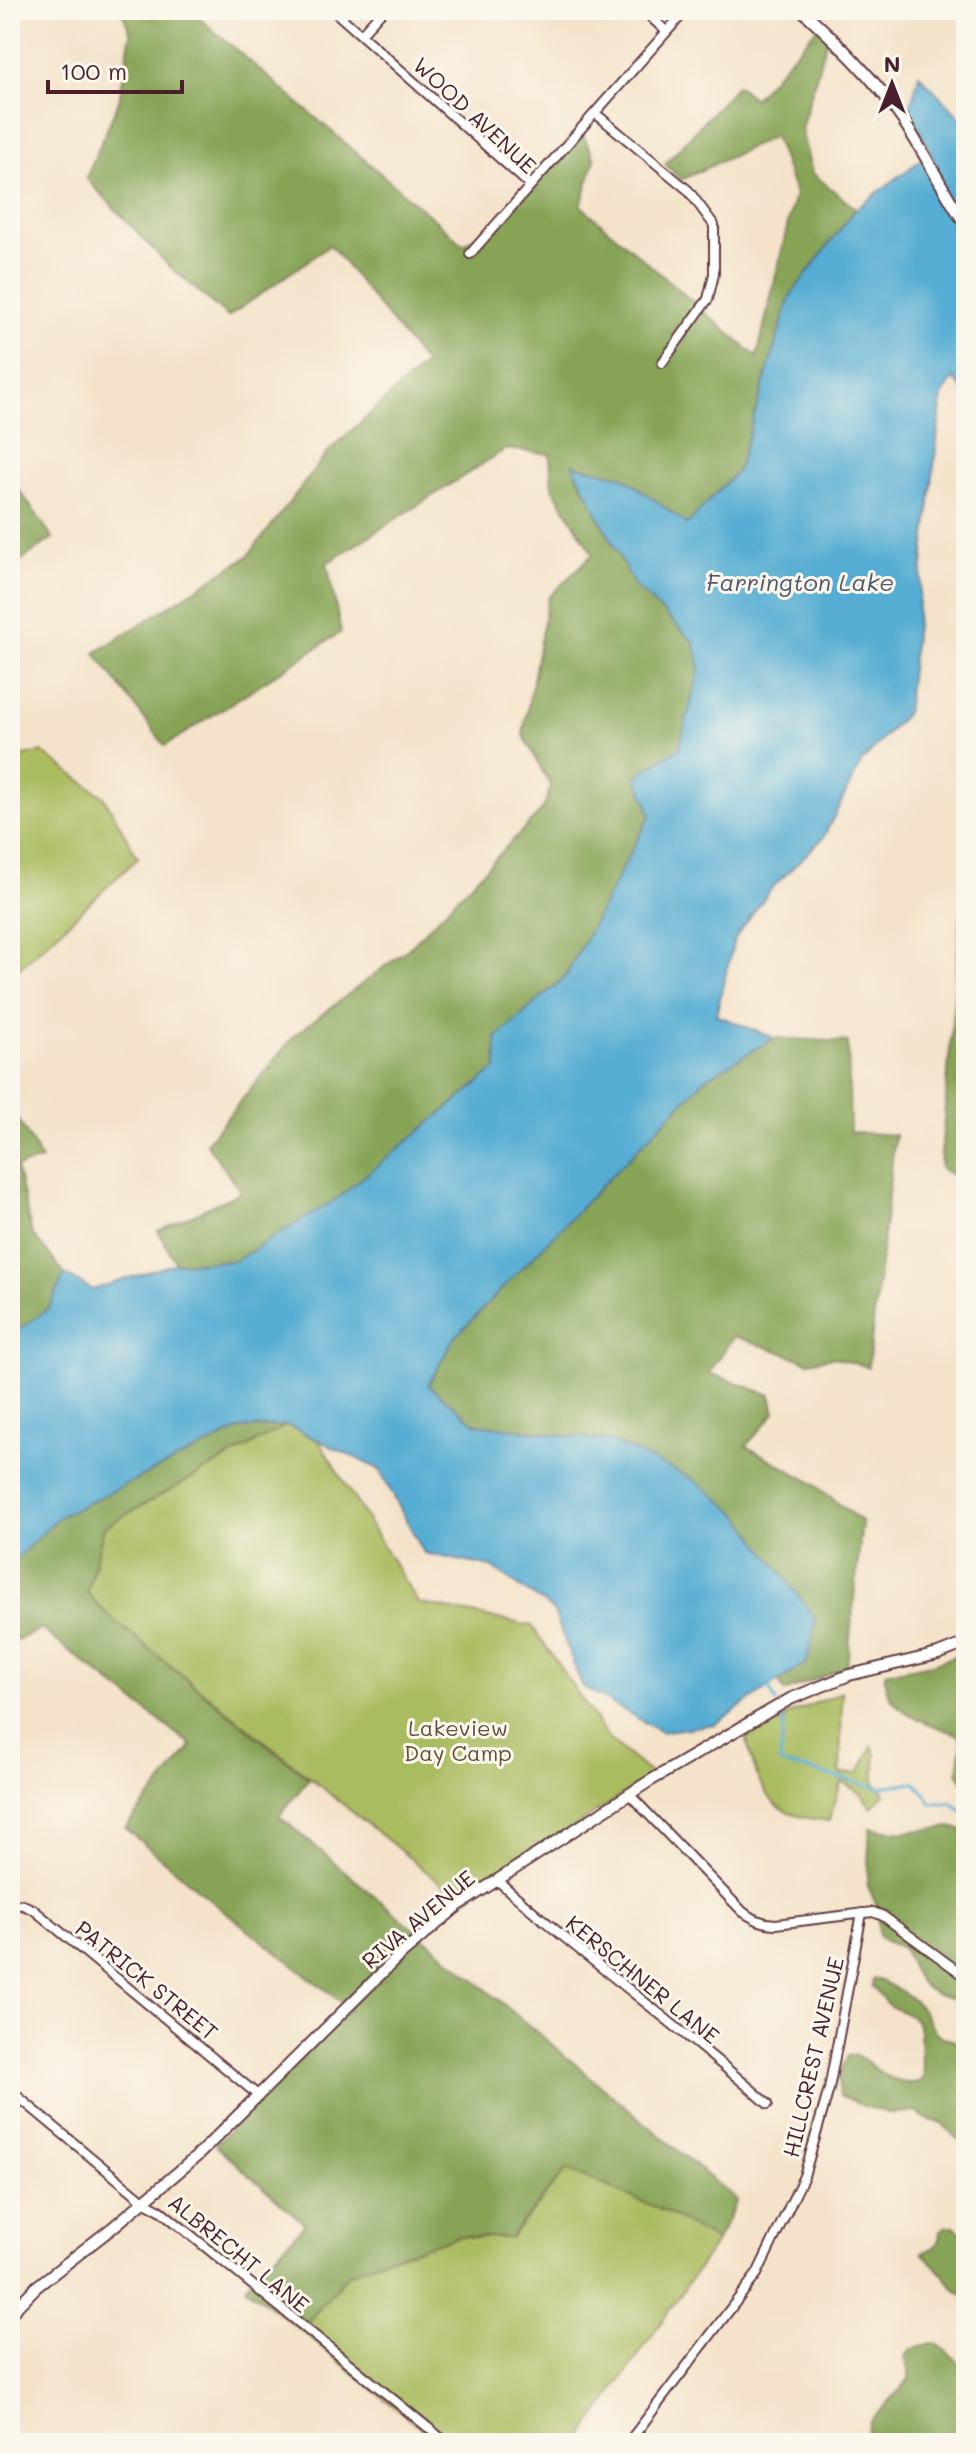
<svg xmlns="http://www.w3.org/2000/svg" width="976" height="2453" viewBox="0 0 976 2453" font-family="Mali,sans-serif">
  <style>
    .green { fill: #aabc60; stroke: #7a6e46; stroke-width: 2 }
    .forest { fill: #87a456; stroke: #686240; stroke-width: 2 }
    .water { fill: #56add3; stroke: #50667f; stroke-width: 2 }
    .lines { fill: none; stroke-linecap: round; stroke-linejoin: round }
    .stream { stroke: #56add3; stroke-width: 3 }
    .minor-casing { stroke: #643c43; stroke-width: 12 }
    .tertiary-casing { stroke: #643c43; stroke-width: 14 }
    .minor { stroke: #fff; stroke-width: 8 }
    .tertiary { stroke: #fff; stroke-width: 10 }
    .labels { text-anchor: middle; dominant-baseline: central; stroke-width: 6; stroke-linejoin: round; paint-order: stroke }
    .street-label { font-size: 22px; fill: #4a1f2b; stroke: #fbf7ec }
    .park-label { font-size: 22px; fill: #674e3b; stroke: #fbf7ec }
    .water-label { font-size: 24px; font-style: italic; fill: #4f586e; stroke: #fbf7ec }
  </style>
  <rect width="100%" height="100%" fill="#fbf7ec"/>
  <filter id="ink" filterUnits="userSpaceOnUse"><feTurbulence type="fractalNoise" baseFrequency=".0125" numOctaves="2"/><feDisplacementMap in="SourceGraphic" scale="16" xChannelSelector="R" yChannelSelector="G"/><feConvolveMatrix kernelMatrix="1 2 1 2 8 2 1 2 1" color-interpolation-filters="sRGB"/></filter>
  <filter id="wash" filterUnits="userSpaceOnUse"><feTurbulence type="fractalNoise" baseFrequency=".006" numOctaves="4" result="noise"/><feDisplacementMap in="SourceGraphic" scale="32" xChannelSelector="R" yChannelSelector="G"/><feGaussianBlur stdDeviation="1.8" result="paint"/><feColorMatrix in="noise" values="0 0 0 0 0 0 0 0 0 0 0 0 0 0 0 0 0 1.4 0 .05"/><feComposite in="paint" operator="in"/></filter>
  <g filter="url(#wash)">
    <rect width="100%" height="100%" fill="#f4e3ca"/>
    <g class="green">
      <polygon points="42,752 104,797 138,858 10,977 10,756 15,758"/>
      <polygon points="287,1425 319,1441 418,1603 532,1626 609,1739 652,1775 463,1901 109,1616 87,1593 104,1527"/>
      <path d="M842,1692L840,1774L859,1773L872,1746L876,1754L874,1782L885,1794L871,1808L862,1794L842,1782L834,1802L830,1821C817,1819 799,1818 787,1812C759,1798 753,1765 746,1737L784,1721L787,1715Z"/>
      <polygon points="567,2169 666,2212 717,2241 578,2443 439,2443 301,2330 347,2275 380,2260 460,2236 510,2238"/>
    </g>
    <g class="forest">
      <polygon points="121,10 190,10 464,245 519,204 579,127 595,159 581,206 757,357 795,193 774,136 681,180 665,164 737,85 754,99 818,27 828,35 801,129 812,173 856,209 790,296 738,470 687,525 622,476 573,466 634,585 694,642 700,668 679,748 637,776 651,814 566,976 496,1038 497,1068 338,1198 235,1261 176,1263 158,1231 241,1192 206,1143 295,1035 409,948 543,809 551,787 523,734 548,598 593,554 552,487 550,454 506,449 327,563 341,632 165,746 95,653 248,556 329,451 425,364 330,245 228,317 168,265 86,178 119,101 131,33"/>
      <polygon points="10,477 53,538 10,568"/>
      <polygon points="962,903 966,903 966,1183 940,1168"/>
      <polygon points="774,1038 848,1042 850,1132 895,1135 868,1367 833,1357 809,1362 734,1336 709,1373 771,1395 775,1413 746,1446 813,1483 862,1522 847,1667 784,1692 779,1682 807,1662 613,1442 476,1424 428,1386 454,1338 706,1078"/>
      <polygon points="10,1105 42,1160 16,1167 32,1234 65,1274 49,1308 10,1336"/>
      <polygon points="287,1425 104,1527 87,1593 109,1616 309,1779 279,1816 737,2200 717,2241 666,2212 567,2169 509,2238 460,2236 380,2260 347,2275 301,2330 245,2287 305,2224 215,2145 350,2009 218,1906 125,1828 192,1746 41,1629 10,1644 10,1565 58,1517 240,1429"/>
      <path d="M966,1652V1787L958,1772L962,1742L959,1735C931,1724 881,1712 885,1673L932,1664Z"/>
      <path d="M949,1827L966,1830V2001C947,1997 926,1995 916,1976C910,1966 907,1956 901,1947L885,1941L879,1936L876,1904L867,1884L870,1828L903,1832Z"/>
      <path d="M873,1978C885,1981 914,1999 922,2009C927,2016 929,2026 936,2032C943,2039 956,2041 966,2043V2148L942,2123L929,2120L915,2112L889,2113L864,2106L840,2095C838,2077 839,2073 848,2056L855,2054C877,2068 891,2088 920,2082L924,2075L921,2059L920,2030L917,2022L911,2016L888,2005L872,1986Z"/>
      <path d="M946,2226H954L966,2236V2298L957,2291L934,2264L922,2253C934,2248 940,2245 940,2231Z"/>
      <polygon points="932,2343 940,2346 966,2368 966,2443 871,2443 867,2434 870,2422 909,2380 909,2372 905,2356 910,2350"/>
    </g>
    <polygon class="water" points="919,74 966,124 966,392 964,393 954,378 942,396 906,713 861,763 823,838 770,890 734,940 716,1015 774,1038 706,1078 454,1338 428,1385 476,1424 613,1442 693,1479 739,1515 816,1620 807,1662 715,1724 661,1732 582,1686 553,1610 492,1567 424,1553 379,1469 287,1425 240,1429 58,1517 10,1565 10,1336 49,1308 65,1274 92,1290 176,1263 235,1261 338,1198 497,1068 496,1038 566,976 651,814 637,776 679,748 700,668 694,642 634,585 573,465 622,476 687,524 738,470 790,296 856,209 931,152 909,112"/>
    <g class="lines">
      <g class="stream">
        <polyline points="769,1688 776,1702"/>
        <polyline points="779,1709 784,1721 780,1763 879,1788 914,1782 926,1794 930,1803 952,1803 966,1814"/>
      </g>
    </g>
  </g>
  <g filter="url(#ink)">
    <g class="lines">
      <defs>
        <g id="minor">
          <polyline points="333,10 530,185"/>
          <polyline points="643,10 666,31"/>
          <polyline points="361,34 383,10"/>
          <polyline points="595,113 688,190 714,225 714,274 708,299 662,363"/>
          <polyline points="470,254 686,10"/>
          <path d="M629,1794L743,1912C754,1919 763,1924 776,1924L873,1912L883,1916L966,1977"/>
          <path d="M497,1880C584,1958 680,2026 768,2104"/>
          <polyline points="10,1913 16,1906 21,1904 34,1910 259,2096"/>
          <polyline points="10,2090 145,2202 160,2210 447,2443"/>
          <polyline points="628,2443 757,2274 804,2176 829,2089 862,1913"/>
        </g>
        <g id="tertiary">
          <path d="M802,10C839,44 874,78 902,119C925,153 943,191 966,225"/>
          <polyline points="10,2314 36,2287 112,2228 196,2157 398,1957 459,1905 648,1782 790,1699 849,1675 938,1654 966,1643"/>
        </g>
      </defs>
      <use href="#minor" class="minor-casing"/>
      <use href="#tertiary" class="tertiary-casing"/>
      <use href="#minor" class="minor"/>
      <use href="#tertiary" class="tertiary"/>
    </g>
  </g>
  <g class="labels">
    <g class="street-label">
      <text transform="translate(475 115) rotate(43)">WOOD AVENUE</text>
      <text transform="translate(418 1919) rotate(-40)">RIVA AVENUE</text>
      <text transform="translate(643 1979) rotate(39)">KERSCHNER LANE</text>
      <text transform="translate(147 1980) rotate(39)">PATRICK STREET</text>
      <text transform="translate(813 2057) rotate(-77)">HILLCREST AVENUE</text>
      <text transform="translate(239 2253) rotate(39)">ALBRECHT LANE</text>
    </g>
    <g class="park-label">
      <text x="458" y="1727">Lakeview<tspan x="458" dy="25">Day Camp</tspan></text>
    </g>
    <g class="water-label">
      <text x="800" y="581">Farrington Lake</text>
    </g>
  </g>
  <rect width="976" height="2453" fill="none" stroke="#fbf7ec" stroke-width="40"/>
  <g transform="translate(892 84)" stroke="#fbf7ec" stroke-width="6" paint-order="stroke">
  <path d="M0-6L14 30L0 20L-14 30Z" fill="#4a1f2b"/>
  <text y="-12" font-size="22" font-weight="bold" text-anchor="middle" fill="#4a1f2b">N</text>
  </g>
  <path d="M48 80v12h134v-12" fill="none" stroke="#4a1f2b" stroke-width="4"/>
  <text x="60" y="80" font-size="24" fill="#4a1f2b" stroke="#fbf7ec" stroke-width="6" paint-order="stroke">100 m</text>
</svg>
